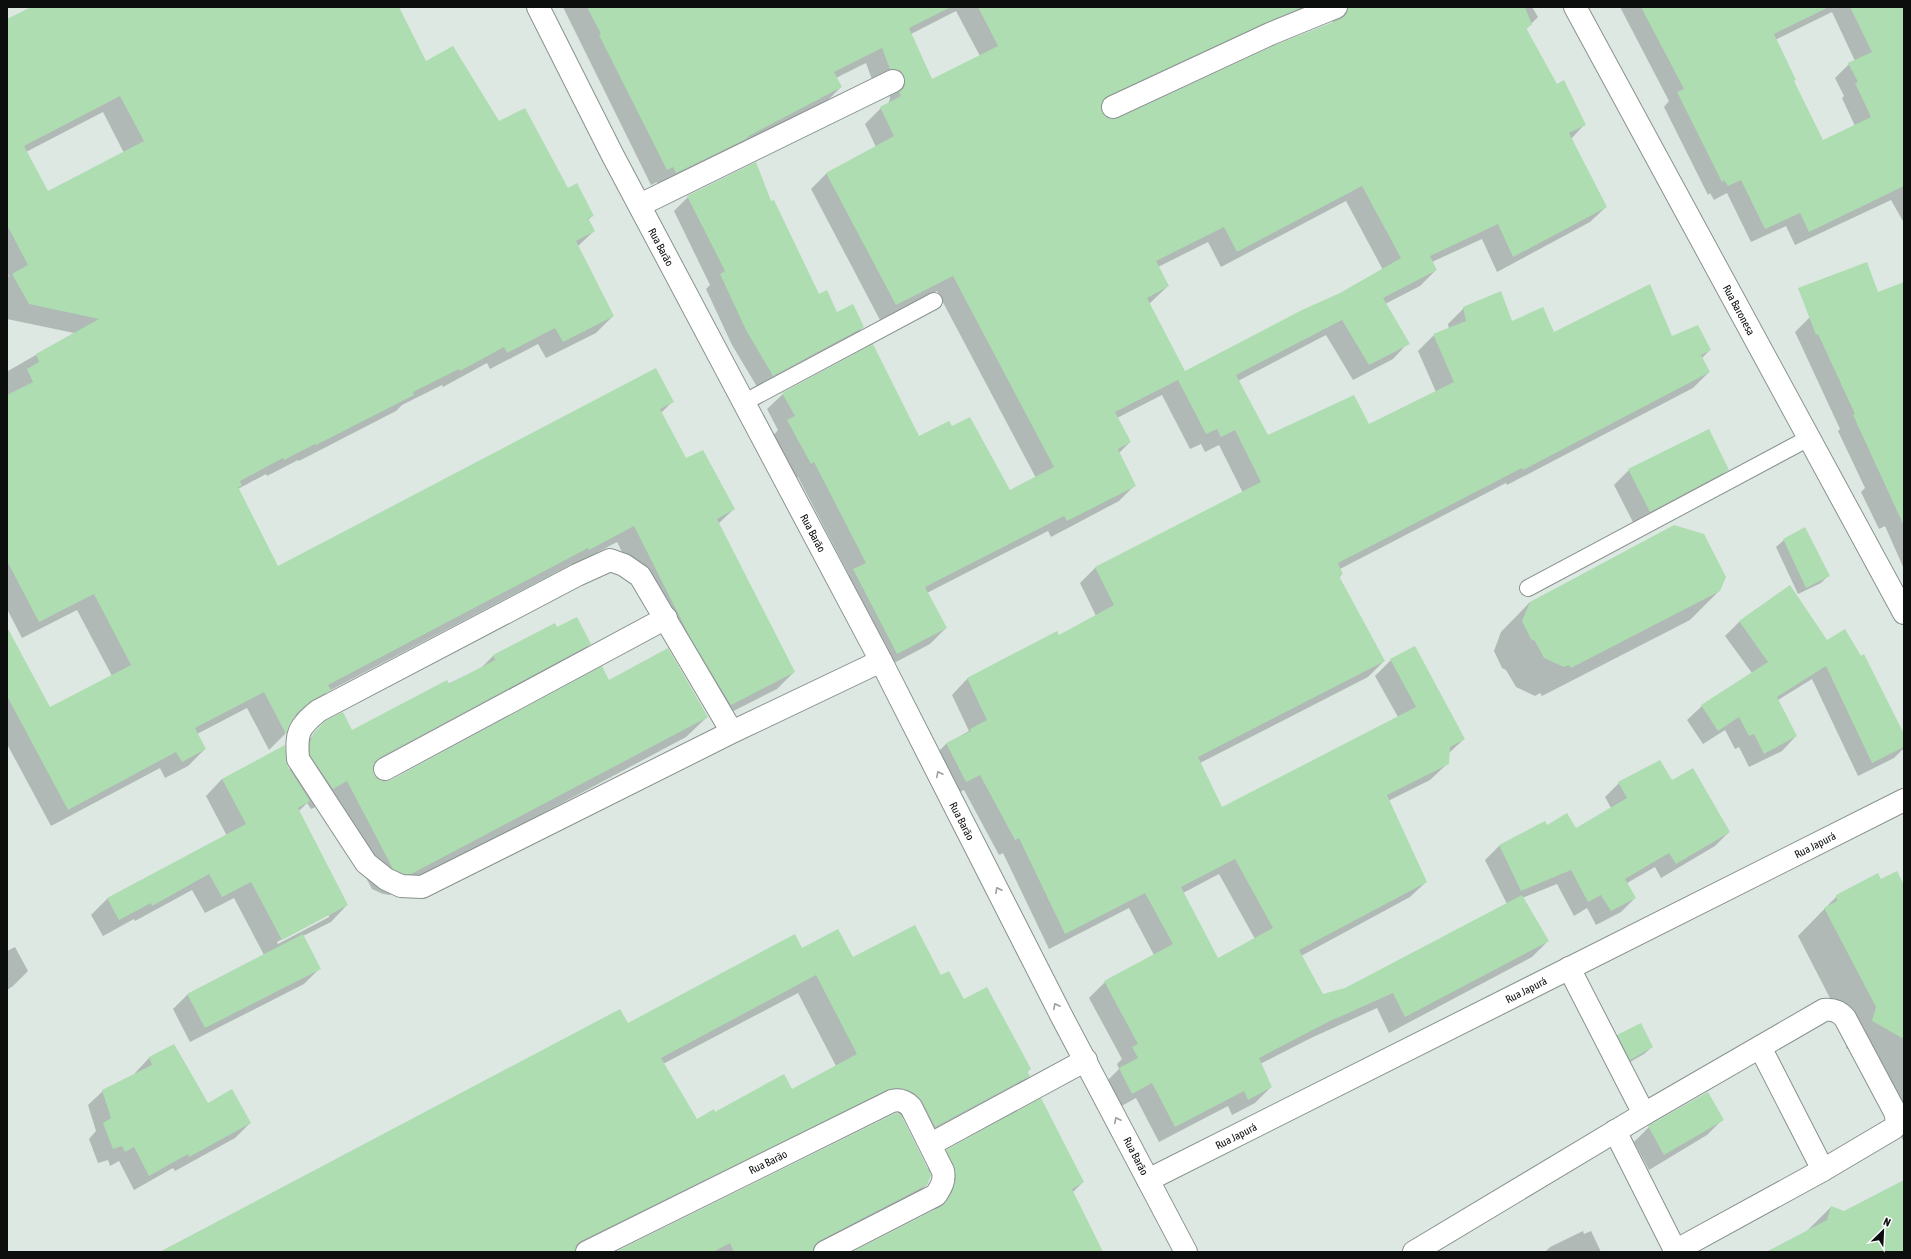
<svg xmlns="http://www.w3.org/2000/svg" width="1911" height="1259" viewBox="0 0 1911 1259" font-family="'Asap Condensed',sans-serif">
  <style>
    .shadow { fill: #0003; fill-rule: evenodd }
    .building { fill: #adddb1; fill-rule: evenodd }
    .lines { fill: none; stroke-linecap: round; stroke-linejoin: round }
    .lane-casing { stroke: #88928e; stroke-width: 18 }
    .street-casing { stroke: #88928e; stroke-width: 24 }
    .secondary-casing { stroke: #88928e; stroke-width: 24 }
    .lane { stroke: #fff; stroke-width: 16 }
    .street { stroke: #fff; stroke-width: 22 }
    .secondary { stroke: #fff; stroke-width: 22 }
    .oneway { stroke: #9d9f9e }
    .labels { text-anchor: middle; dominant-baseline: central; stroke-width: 3; stroke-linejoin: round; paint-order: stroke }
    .street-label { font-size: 11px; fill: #0b0e0d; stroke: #fff }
  </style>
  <rect width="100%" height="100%" fill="#dde8e3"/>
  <g class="shadow">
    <path d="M46,7H398L425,62L499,122L593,215L588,220L594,231L577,247L613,316L596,333L546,358L538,344L490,369L487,363L443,387L442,385L402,405L396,411L299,461L298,460L267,476L266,474L238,489L278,567L672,402L661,413L685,460L734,509L718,524L794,672L777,689L714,721L674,654L617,542L572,566V564L327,692L313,707L294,717L288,725L285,734L269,750L247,708L197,734L205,749L188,766L165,778L160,768L51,826L7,744V629L49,708L112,676L77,610L22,638L7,609V368L8,371L74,333L7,319V277L9,276L7,273V20ZM103,112L124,153L47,192L26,152Z"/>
    <path d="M563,7H1532L1538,17L1526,29L1556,85L1585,124L1571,139L1606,207L1590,222L1497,272L1482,239L1432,262L1436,270L1420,286L1385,304L1408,343L1393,359L1353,380L1326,335L1238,381L1268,436L1368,426L1436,392L1418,351L1434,335L1449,329L1448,324L1464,308L1553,333L1671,337L1710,350L1702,358L1709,372L1693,388L1507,485L1506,483L1340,569L1342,574L1339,578L1384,661L1368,677L1200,763L1222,808L1398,717L1375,676L1391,660L1464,739L1448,754L1446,765L1430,780L1388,801L1426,882L1410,897L1301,956L1322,996L1346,989L1507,904L1485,860L1499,846L1544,822L1547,826L1576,829L1611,808L1605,797L1619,783L1671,782L1729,832L1715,846L1661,878L1655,867L1627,883L1635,898L1621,912L1596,925L1587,908L1574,916L1557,884L1522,898L1548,941L1532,957L1389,1033L1377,1008L1311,1038L1260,1064L1271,1087L1255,1103L1232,1115L1228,1106L1159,1142L1136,1098L1116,1109L1104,1084L1119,1069L1117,1064L1122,1059L1089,998L1105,982L1154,955L1129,908L1049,949L1003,853L999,855L964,790L950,797L930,760L946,744L969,731L952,695L967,679L1059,637L1096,616L1080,583L1095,568L1243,493L1219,445L1205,452L1201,444L1190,449L1162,395L1117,418L1130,442L1119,453L1135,485L1119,501L1051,537L1048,531L927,593L946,628L930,644L881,670L838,586L849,575L798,477L795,479L772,437L778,430L767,409L783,394L919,437L1010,491L1036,478L937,291L880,320L811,189L827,173L876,147L865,124L881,108L888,104L890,99L889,92L874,85L866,63L836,78L841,87L825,103L660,188L657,182L651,185ZM956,11L980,56L932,80L911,34ZM1332,19L1333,23L1119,119L1111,120L1105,118L1101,113L1100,107L1248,38ZM1346,201L1383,270L1340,294L1184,373L1149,304L1168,286L1158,267L1208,242L1221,267ZM1219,874L1255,939L1218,959L1183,893Z"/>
    <path d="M1620,7H1904V223L1891,200L1795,245L1786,226L1751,242L1727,193L1714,200L1710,193L1708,195L1664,107L1669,101ZM1832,12L1855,61L1849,64L1835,78L1844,96L1842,98L1855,126L1823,142L1793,82L1775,40Z"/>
    <polygon points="688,197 819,295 837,313 863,327 849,342 759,390 732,345 706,289 710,285 674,211"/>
    <polygon points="1904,285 1904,569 1885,526 1879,529 1861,492 1865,488 1838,431 1840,429 1795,332 1810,317"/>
    <polygon points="1728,469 1713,484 1635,526 1614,485 1629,470"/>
    <polygon points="1784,540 1828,576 1821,583 1798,594 1776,547"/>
    <polygon points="1790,586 1827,641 1904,736 1904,748 1894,758 1858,776 1812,679 1778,700 1796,736 1782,751 1749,767 1739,747 1735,749 1725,730 1703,744 1687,720 1702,706 1752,673 1725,636 1739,622"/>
    <polygon points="1719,591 1690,620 1542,696 1540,693 1535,696 1516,687 1506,670 1502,668 1494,651 1501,632 1530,602"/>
    <path d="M554,625L556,628L590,644L569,665L372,771L373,776L378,781L384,782L391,781L609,681L707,717L686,737L390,895L383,894L372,889L326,802L311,809L307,803L299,811L347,905L331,922L303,936L319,969L304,984L190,1042L173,1009L188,994L264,955L234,898L205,913L192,890L135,921L134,919L103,936L91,915L108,898L227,836L206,796L222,779L286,766L290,771L291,758L326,722L351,731L481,668L493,656ZM329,914V917L278,944L277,942Z"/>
    <polygon points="1881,880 1904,887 1904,1142 1860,1057 1846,1048 1849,1035 1798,936 1837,896"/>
    <polygon points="15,947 28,971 13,986 7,990 7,951"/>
    <path d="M801,949L941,976L1030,1069L1027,1072L1029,1076L1010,1094L917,1145L904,1119L896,1111L867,1108L576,1252H160L620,1010L627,1024ZM798,993L836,1066L792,1090L696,1120L663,1064Z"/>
    <polygon points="1618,1036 1652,1047 1644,1054 1623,1066 1611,1043"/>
    <polygon points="174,1045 208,1104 250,1123 235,1138 175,1171 173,1168 134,1190 119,1161 110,1166 108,1160 98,1163 89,1139 96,1131 88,1105 103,1091 135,1074 135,1073 149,1058"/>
    <polygon points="1722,1120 1707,1135 1649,1170 1634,1142 1649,1127"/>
    <polygon points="947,1151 1083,1182 1072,1193 1102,1252 855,1252 934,1211 938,1197 936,1184 930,1172 926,1185 908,1204 813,1252 618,1252 927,1170"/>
    <polygon points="1904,1181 1904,1252 1768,1252 1805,1233 1831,1207 1844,1213"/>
    <polygon points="1583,1231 1584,1234 1591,1231 1601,1252 1545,1252 1550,1247"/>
  </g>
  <g class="building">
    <path d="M31,7H399L426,61L453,46L499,121L525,108L568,188L577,183L594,216L588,218L595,231L576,241L614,316L563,342L555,328L507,353L504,347L460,371L459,369L413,392L414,395L316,445L315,444L284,460L283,458L240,481L242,486L238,487L278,566L656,368L674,402L660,409L686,458L703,450L735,509L717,519L795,672L731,705L690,637L634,526L589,550L588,548L328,685L331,690L312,700L297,713L289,725L286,734L264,692L195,728L206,749L182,762L176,752L68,810L7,696V627L50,707L131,665L94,594L39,622L7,561V395L33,382L27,369L39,362L36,354L99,319L29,304L12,274L28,265L7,225V19ZM120,96L144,141L48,191L24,146Z"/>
    <path d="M587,7H951L909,28L932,79L998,46L978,7H1303L1265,23L1108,96L1103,100L1101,106L1102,112L1106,117L1112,119L1118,118L1275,45L1341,19L1346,14L1348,7H1525L1532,25L1526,28L1557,84L1564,80L1586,125L1569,133L1607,207L1513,257L1498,224L1430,256L1437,270L1383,298L1410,344L1369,365L1342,320L1236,375L1268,435L1354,395L1369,424L1454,382L1433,334L1466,321L1463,307L1501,291L1512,321L1543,307L1554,332L1650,284L1672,336L1698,325L1711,350L1701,355L1710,372L1523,470L1522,468L1338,563L1343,574L1339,576L1385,661L1198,757L1222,807L1416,707L1390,659L1415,646L1465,739L1450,747L1449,764L1387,795L1427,882L1299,950L1323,994L1345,988L1522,895L1549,941L1405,1017L1393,993L1328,1022L1259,1058L1272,1087L1248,1100L1244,1091L1175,1127L1152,1083L1132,1094L1119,1068L1138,1058L1132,1047L1138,1044L1104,981L1173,944L1145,893L1065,934L1019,838L1015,840L980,775L966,782L946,743L971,731L970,729L987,720L967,678L1057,631L1059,635L1114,605L1095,567L1261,482L1235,430L1221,437L1217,429L1206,434L1178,380L1115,412L1131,442L1118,449L1136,486L1067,521L1064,516L925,587L947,628L897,654L853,569L866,563L814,462L811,464L787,420L795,416L782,393L873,344L919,436L949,421L952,426L970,417L1010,490L1054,467L953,276L896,305L826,173L894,136L880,107L901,96L899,92L904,88L905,82L904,76L900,70L890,69L882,48L834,72L842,87L747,137L748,138L676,173L673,167L667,170L599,35L601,34ZM1362,186L1401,258L1340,293L1302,310L1185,371L1147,298L1169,286L1156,261L1224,227L1237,252ZM1235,859L1273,928L1218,958L1181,887Z"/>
    <polygon points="1641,7 1829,7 1774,34 1796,80 1794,81 1823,140 1871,117 1855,83 1858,82 1848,63 1872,52 1850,7 1904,7 1904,186 1809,232 1800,213 1765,229 1741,180 1728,186 1724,180 1722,182 1677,92 1684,89"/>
    <polygon points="756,162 771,201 774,200 819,294 827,290 837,312 853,304 864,327 773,376 746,330 720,274 725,271 687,196"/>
    <polygon points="1867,262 1878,292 1904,282 1904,526 1853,415 1855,414 1818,334 1816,335 1798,288"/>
    <polygon points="1709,429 1729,470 1650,512 1628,469"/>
    <polygon points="1674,525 1704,534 1726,577 1720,591 1571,668 1569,665 1564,667 1544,658 1535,641 1531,639 1522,621 1530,602"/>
    <polygon points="1805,527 1830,576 1806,588 1783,539"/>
    <polygon points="1790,585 1827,640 1845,629 1861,656 1864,654 1904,734 1904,747 1872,763 1826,666 1777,697 1797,736 1764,754 1754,734 1749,736 1739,717 1718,731 1701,705 1768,662 1739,621"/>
    <polygon points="577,617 591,644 379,758 375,762 373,768 374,775 379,780 384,781 391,780 602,666 609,680 668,648 708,717 411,874 404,874 393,869 347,781 333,789 310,755 310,743 313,734 325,721 343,712 352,730 447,680 449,684 495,660 493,655 555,623 557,627"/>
    <polygon points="285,745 287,765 310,801 298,808 348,905 282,940 251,882 222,897 209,874 152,906 151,903 119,920 107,898 246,824 222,779"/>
    <polygon points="1660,760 1672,780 1693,768 1730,832 1676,864 1669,853 1625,879 1636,898 1611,911 1601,895 1588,902 1571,870 1521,891 1499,845 1545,821 1547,825 1567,813 1576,828 1627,798 1618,782"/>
    <polygon points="1897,871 1904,885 1904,1039 1872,1021 1876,1007 1824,908 1837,901 1836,895 1878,873 1881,879"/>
    <path d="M915,925L941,975L949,971L964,999L987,987L1031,1069L1027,1071L1030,1076L935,1127L922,1101L914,1093L901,1088L887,1090L581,1241L576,1245L575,1252H160L620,1009L628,1023L795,934L802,948L838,929L853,957ZM816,975L857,1054L792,1089L784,1074L715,1112L714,1109L697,1119L661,1058Z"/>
    <polygon points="303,934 321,969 205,1028 187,994"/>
    <polygon points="1641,1023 1653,1047 1630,1060 1617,1035"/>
    <polygon points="174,1044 208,1103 232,1089 251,1123 189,1157 188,1154 149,1176 134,1147 125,1152 122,1146 113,1149 103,1123 111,1118 102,1090 152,1065 149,1057"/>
    <polygon points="1708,1092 1724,1120 1664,1155 1648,1126"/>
    <polygon points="1041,1098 1084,1182 1072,1189 1103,1252 852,1252 942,1206 952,1192 956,1178 954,1166 946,1150"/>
    <polygon points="896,1113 901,1115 931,1175 927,1185 819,1241 814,1246 813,1252 734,1252 730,1243 713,1252 615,1252"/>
    <polygon points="1904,1180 1904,1252 1766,1252 1827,1220 1831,1206 1844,1211"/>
  </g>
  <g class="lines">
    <defs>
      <g id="lane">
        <polyline points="743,403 934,301"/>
        <polyline points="1528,588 1809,438"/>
      </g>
      <g id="street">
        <polyline points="1113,107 1270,34 1336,7"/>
        <polyline points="640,205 893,81"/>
        <path d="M732,732L640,576L624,565L610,560L577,575L318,711C298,728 296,732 298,759L366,863L386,879L401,886L422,887L732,732L881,661"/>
        <polyline points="385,769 666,618"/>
        <path d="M1569,968L1644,1114L1824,1010C1833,1009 1839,1011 1845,1018L1895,1112L1897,1121L1894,1128L1823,1170L1760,1047"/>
        <polyline points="1615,1131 1676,1252"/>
        <polyline points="931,1144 1086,1060"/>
        <polyline points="1148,1180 1904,800"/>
        <polyline points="1675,1251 1823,1170"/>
        <path d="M587,1252L892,1101C900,1099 905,1101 911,1107L943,1171C945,1181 941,1187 936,1195L825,1252"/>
        <polyline points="1414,1252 1644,1114"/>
      </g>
      <g id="secondary">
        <polyline points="538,7 612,154 881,661 1061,1015 1186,1252"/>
        <polyline points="1575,7 1904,613"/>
      </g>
    </defs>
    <use href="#lane" class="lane-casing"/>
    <use href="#street" class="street-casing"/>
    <use href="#secondary" class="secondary-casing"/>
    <use href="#lane" class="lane"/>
    <use href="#street" class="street"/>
    <use href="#secondary" class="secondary"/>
  </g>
  <defs><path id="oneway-chevron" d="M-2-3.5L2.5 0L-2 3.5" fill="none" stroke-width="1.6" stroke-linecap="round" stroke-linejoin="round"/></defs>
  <g class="oneway">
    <use href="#oneway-chevron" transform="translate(939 774) rotate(-117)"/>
    <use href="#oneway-chevron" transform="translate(998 890) rotate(-117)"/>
    <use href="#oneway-chevron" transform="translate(1056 1006) rotate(-117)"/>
    <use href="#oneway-chevron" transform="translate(1117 1120) rotate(-117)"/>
  </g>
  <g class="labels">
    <g class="street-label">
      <text transform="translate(661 247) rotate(62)">Rua Barão</text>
      <text transform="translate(1739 310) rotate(62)">Rua Baronesa</text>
      <text transform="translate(813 533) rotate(62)">Rua Barão</text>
      <text transform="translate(962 821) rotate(63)">Rua Barão</text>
      <text transform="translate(1815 845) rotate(-27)">Rua Japurá</text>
      <text transform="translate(1526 990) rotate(-27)">Rua Japurá</text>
      <text transform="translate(1236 1136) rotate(-27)">Rua Japurá</text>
      <text transform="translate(1136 1156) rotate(63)">Rua Barão</text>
      <text transform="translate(768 1162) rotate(-26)">Rua Barão</text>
    </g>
  </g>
  <rect width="1911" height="1259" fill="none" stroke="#0b0e0d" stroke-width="16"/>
  <g transform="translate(1883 1231) rotate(24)" stroke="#ffffff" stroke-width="3" paint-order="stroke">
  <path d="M0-3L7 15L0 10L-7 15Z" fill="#0b0e0d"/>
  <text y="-6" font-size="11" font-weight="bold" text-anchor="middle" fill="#0b0e0d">N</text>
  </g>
</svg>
